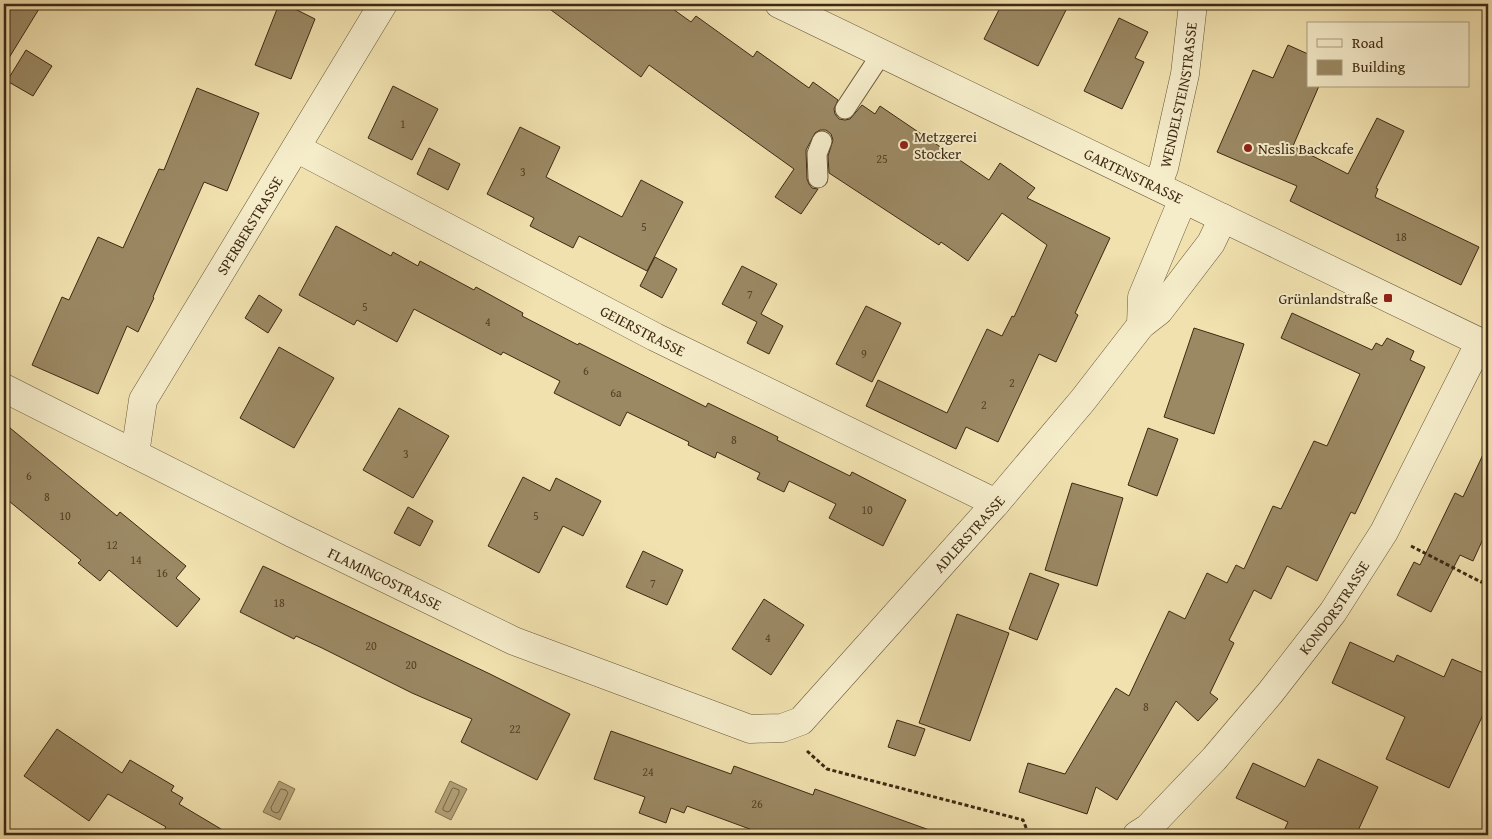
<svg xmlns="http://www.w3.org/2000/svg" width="1492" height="839" viewBox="0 0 1492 839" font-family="'Gentium Book Plus',serif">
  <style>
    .water { fill: #b3a279; stroke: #847250 }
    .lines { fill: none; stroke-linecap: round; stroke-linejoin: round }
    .shore { stroke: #786646; stroke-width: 1 }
    .building { fill: #9b8964; stroke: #3e2913 }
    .service-casing { stroke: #6a573a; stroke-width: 21 }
    .minor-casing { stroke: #6a573a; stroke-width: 29 }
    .path { stroke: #3e2913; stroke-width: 3; stroke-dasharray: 4 2.5; stroke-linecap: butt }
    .service { stroke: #f5ecca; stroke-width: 19 }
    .minor { stroke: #f5ecca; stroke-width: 28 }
    .poi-dot { fill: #8f2418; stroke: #f5ecca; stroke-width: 2 }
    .labels { text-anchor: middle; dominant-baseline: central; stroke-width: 4; stroke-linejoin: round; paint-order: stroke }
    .number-label { font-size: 12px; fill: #554127 }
    .street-label { font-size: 15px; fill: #3e2913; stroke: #f5ecca }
    .poi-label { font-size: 15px; fill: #3e2913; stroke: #f5ecca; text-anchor: start }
  </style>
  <rect width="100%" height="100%" fill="#f0e1ae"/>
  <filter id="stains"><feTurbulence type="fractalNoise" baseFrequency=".004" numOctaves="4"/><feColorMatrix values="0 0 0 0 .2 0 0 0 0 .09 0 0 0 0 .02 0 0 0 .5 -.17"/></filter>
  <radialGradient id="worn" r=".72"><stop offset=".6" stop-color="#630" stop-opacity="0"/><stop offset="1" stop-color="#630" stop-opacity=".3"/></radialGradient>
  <g class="water">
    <polygon points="279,781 295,789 280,820 263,812"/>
    <polygon points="450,781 467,789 451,820 435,812"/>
  </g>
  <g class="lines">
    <g class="shore">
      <polygon points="454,788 459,790 459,793 450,811 447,812 443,810 443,808 452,789"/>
      <polygon points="281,789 286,790 288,793 279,812 276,813 272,811 271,808"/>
    </g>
  </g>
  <g class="building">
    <polygon points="4,4 42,4 4,66"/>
    <polygon points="279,4 285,4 315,19 291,79 255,65"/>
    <polygon points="543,4 666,4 691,22 696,16 753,57 757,51 809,88 813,82 838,100 834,109 835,114 839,119 845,120 850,119 862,105 875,114 880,106 989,180 1000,163 1035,188 1027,198 1110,238 1075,313 1078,315 1056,362 1039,354 998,442 966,427 956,449 866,406 878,380 947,413 987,329 1002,336 1012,316 1014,317 1047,245 1002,213 968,261 941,242 939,245 829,173 828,156 833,140 831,134 826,130 820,130 815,133 806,150 807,179 809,184 812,188 818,189 801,214 775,197 794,169 649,65 641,77"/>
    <polygon points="1002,4 1069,4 1038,66 984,39"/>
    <polygon points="1119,18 1148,32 1135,58 1144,62 1122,109 1084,91"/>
    <polygon points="1288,45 1308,54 1308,86 1319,86 1293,146 1348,174 1377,118 1404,131 1376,188 1378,189 1375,197 1479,247 1461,285 1290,201 1297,186 1217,152 1253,70 1273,78"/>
    <polygon points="26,50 52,66 33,96 7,81"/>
    <polygon points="393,86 438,109 412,160 368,138"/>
    <polygon points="197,88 259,113 227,191 204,182 153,297 154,298 138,332 127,326 98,394 32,365 62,297 69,300 98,237 123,248 159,169 164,170"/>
    <polygon points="520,127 560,147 546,177 622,217 641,180 683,202 647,271 579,236 573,248 530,226 534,218 487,194"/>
    <polygon points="429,148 460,164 448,190 417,174"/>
    <polygon points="336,226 391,256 393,252 418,266 420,261 474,290 476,287 523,313 522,316 578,345 579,343 706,407 708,403 778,437 777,440 850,476 852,472 906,500 883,546 829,518 836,504 789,481 784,492 757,479 760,473 717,452 715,458 688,445 689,442 627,412 620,426 554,393 560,381 503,352 501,355 414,309 397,342 357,320 354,325 299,295"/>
    <polygon points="655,257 677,269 662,298 640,286"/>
    <polygon points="742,266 777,284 761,314 783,326 769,354 747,343 757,322 722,304"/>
    <polygon points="259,295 282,310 268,333 245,318"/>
    <polygon points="866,306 901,323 872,382 836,364"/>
    <polygon points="1292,313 1372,350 1376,343 1382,346 1387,338 1414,351 1410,360 1425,367 1355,514 1351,512 1317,581 1287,566 1271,599 1254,590 1229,640 1234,643 1210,693 1218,699 1198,721 1176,701 1117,800 1096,787 1087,814 1019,792 1028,763 1065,774 1116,688 1129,696 1169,611 1185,619 1207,573 1227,583 1236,565 1244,569 1273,506 1281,509 1314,441 1327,446 1360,374 1281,338"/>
    <polygon points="1194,328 1244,344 1214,434 1164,417"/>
    <polygon points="279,347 334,378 294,448 240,418"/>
    <polygon points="399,408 449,436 413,498 363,470"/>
    <polygon points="4,423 117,516 120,512 186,566 176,578 200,599 177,627 109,570 100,581 78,563 81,560 4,497"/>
    <polygon points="1148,428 1178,439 1157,496 1128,485"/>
    <polygon points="1488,444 1488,528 1473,561 1460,555 1431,612 1397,595 1414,562 1420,565 1455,493 1463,497"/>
    <polygon points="523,477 550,491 556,478 601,501 583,536 563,526 539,573 488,546"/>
    <polygon points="1072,483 1123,498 1097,586 1045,570"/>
    <polygon points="408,507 433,521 420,546 394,533"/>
    <polygon points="643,551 683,570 667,605 626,587"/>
    <polygon points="263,566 490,674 570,714 537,780 461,742 472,719 412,693 322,648 296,636 294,639 240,612"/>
    <polygon points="1030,573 1059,584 1037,640 1009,629"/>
    <polygon points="764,599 804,625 771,675 732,649"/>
    <polygon points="957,614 1009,633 970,741 919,723"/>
    <polygon points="1350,642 1394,662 1397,655 1444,677 1452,659 1488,675 1488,704 1449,788 1386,759 1405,717 1332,683"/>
    <polygon points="897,720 925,729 915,756 888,747"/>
    <polygon points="57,729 122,773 130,760 174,786 171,791 183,798 179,804 231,835 160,835 166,827 108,794 89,821 24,776"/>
    <polygon points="611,731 731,774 734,766 813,795 815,789 935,832 935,835 766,835 687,806 684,813 671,808 666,823 639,813 645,797 594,779"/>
    <polygon points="1318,759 1378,787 1356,835 1282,835 1288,822 1236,798 1253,763 1305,787"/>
  </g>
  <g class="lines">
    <defs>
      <g id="service">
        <polyline points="845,109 882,53"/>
        <polyline points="818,178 817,154 822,141"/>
      </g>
      <g id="minor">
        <path id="s1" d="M779,4L1488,346"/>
        <path id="s2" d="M296,148L655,337L996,503"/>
        <path id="s3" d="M1157,186L1164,168L1185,74L1193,4"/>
        <polyline points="1141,325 1142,297 1183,199"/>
        <path id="s4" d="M4,388L292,533L514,641L750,729L782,728L801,721L996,503L1083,400L1141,325L1159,311L1211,243L1223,218"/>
        <path id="s5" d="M135,454L143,400L383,4"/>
        <path id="s6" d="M1137,835L1148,828L1214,759L1270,693L1333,612L1384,532L1480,342"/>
      </g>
    </defs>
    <use href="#service" class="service-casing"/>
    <use href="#minor" class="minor-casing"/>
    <g class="path">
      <polyline points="1411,546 1481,582 1488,579"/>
      <polyline points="807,751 827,769 1023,820 1029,835"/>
    </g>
    <use href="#service" class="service"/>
    <use href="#minor" class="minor"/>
  </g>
  <g class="poi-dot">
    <circle cx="904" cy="145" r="5"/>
    <circle cx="1248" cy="148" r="5"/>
    <rect x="1383" y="293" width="10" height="10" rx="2.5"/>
  </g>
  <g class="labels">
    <g class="number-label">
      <text x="403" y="123">1</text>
      <text x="882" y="158">25</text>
      <text x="523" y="171">3</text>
      <text x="644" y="226">5</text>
      <text x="1401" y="236">18</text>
      <text x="750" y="294">7</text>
      <text x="365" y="306">5</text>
      <text x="488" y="321">4</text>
      <text x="864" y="353">9</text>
      <text x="586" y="370">6</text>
      <text x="1012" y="382">2</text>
      <text x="616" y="392">6a</text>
      <text x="984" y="404">2</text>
      <text x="734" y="439">8</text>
      <text x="406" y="453">3</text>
      <text x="29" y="475">6</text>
      <text x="47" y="496">8</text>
      <text x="867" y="509">10</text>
      <text x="65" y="515">10</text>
      <text x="536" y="515">5</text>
      <text x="112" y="544">12</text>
      <text x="136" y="559">14</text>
      <text x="162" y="572">16</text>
      <text x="653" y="583">7</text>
      <text x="279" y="602">18</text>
      <text x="768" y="637">4</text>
      <text x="371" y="645">20</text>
      <text x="411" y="664">20</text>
      <text x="1146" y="706">8</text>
      <text x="515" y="728">22</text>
      <text x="648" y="771">24</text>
      <text x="757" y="803">26</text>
    </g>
    <g class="street-label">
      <text stroke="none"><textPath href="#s3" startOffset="94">WENDELSTEINSTRASSE</textPath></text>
      <text stroke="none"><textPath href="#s1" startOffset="394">GARTENSTRASSE</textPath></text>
      <text stroke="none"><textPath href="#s5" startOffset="259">SPERBERSTRASSE</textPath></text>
      <text stroke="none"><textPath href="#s2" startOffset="392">GEIERSTRASSE</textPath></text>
      <text stroke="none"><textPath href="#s4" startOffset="1125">ADLERSTRASSE</textPath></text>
      <text stroke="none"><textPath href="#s4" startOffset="426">FLAMINGOSTRASSE</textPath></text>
      <text stroke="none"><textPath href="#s6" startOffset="302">KONDORSTRASSE</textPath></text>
    </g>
    <g class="poi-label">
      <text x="914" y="136">Metzgerei<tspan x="914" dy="17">Stocker</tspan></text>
      <text x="1258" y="148">Neslis Backcafe</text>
      <text x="1378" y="298" text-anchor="end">Grünlandstraße</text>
    </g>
  </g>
  <rect width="1492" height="839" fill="none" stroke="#f0e1ae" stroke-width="20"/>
  <rect x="5" y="5" width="1482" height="829" fill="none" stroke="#3e2913" stroke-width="2.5"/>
  <rect x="10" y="10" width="1472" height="819" fill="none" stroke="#3e2913"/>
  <rect x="1307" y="22" width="162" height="65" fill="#f5ecca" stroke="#ac9e81"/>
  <rect x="1317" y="39" width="25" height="8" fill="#f5ecca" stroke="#ac9e81"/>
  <text x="1352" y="48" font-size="15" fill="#3e2913">Road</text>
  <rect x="1317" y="60" width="25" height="15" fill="#9b8964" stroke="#ac9e81"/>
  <text x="1352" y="72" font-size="15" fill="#3e2913">Building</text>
  <rect width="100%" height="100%" filter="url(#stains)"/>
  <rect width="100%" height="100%" fill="url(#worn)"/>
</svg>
